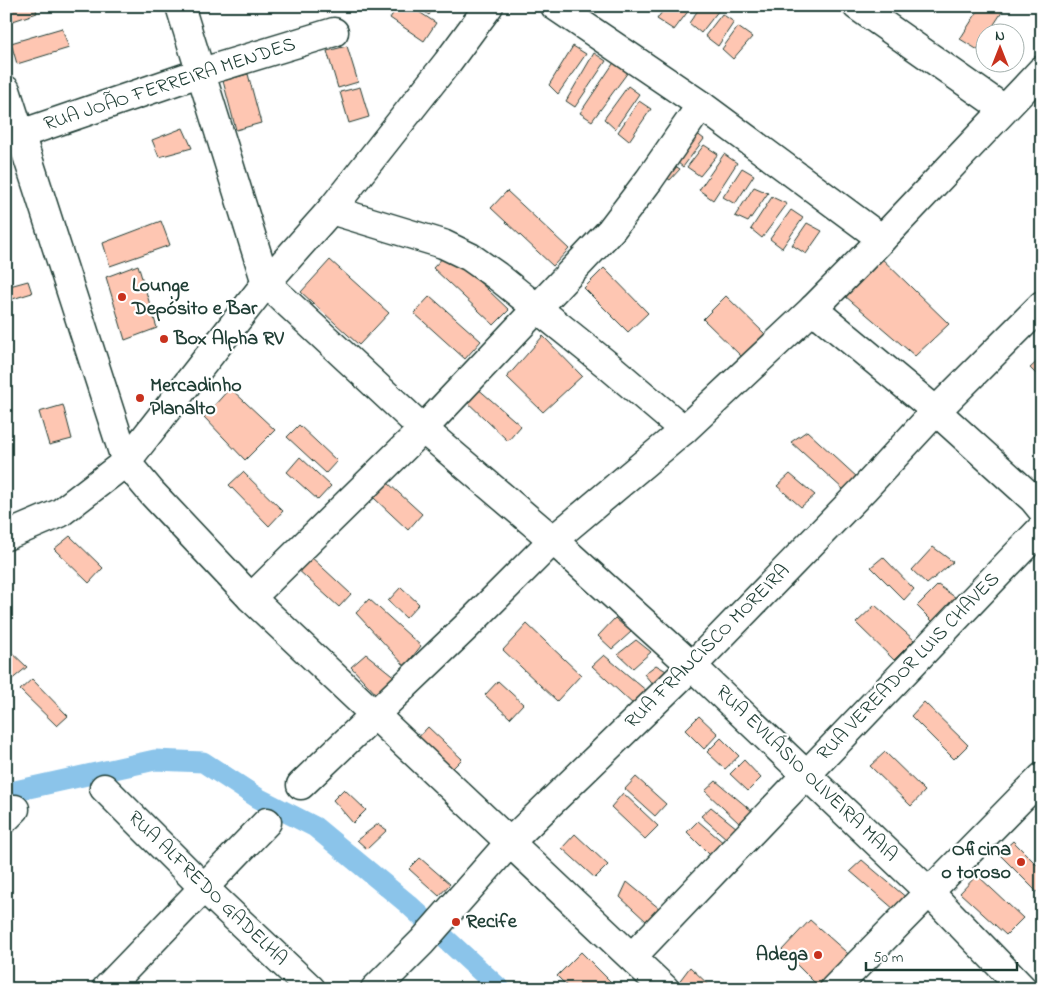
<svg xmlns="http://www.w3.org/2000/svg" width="1048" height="995" viewBox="0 0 1048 995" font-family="'Indie Flower',sans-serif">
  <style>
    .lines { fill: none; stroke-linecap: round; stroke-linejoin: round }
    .canal { stroke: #8bc4ea; stroke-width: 21 }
    .building { fill: #fec6b2; stroke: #1f3d34 }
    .minor-casing { stroke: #1f3d34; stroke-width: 31 }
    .minor { stroke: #fff; stroke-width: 28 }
    .poi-dot { fill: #c8321e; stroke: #fff; stroke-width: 2 }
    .labels { text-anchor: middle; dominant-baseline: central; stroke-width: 4.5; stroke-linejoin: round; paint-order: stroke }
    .street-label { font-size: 20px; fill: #1f3d34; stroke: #fff }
    .poi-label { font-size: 20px; font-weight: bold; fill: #1f3d34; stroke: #fff; text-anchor: start }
  </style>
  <rect width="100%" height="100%" fill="#fff"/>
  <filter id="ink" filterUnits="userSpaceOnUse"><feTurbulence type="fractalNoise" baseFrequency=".02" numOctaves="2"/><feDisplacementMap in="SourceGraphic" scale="10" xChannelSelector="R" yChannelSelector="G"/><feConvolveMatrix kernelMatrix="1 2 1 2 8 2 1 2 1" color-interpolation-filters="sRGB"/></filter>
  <g filter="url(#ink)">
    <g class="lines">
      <polyline class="canal" points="6,793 155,760 203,762 258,798 315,827 408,904 500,989"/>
    </g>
    <g class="building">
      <polygon points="9,6 35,6 37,13 13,21"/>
      <polygon points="398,6 410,6 436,23 424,41 390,18"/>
      <polygon points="416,6 435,6 429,15"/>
      <polygon points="666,6 692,6 674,30 657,19"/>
      <polygon points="701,6 713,6 719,10 701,33 689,23"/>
      <polygon points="981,6 1006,6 989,32 986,32 986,38 978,50 960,39"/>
      <polygon points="722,14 734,22 718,46 705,36"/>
      <polygon points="738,27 752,37 733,59 722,49"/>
      <polygon points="62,28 69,48 17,64 11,43"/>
      <polygon points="347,46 358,82 338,88 327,51"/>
      <polygon points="573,46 586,54 558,94 549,85"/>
      <polygon points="594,53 606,61 575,107 566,101"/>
      <polygon points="617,58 631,68 592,121 580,113"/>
      <polygon points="248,74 261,123 236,130 223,81"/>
      <polygon points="628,86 639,94 615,129 604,119"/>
      <polygon points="360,87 369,117 349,123 340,92"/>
      <polygon points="639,101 651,109 629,141 618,132"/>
      <polygon points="183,128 192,148 159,157 152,140"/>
      <polygon points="692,130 704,139 683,167 671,157"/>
      <polygon points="704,145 718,154 700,176 687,167"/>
      <polygon points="724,154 737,163 713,200 699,190"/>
      <polygon points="667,161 680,169 670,180 659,173"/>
      <polygon points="742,168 754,175 735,204 723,197"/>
      <polygon points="754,187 768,193 748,222 735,216"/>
      <polygon points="507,191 569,249 553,266 491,208"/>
      <polygon points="772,197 787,204 762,238 751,229"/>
      <polygon points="791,210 803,218 782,248 770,239"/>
      <polygon points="161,221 170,245 110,266 103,243"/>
      <polygon points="807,223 822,231 806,254 792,245"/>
      <polygon points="448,252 509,310 494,325 433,268"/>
      <polygon points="875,252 949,324 915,356 838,290"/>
      <polygon points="330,260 389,313 359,345 301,292"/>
      <polygon points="138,265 157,328 125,340 106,277"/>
      <polygon points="604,268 648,313 628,332 584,288"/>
      <polygon points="28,281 32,293 6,301 6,287"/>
      <polygon points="430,296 481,341 465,359 414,313"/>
      <polygon points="726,296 766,335 743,358 703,319"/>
      <polygon points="543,336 582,376 543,412 507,377"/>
      <polygon points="1042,357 1042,380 1030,368"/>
      <polygon points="476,387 521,426 508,441 464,399"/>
      <polygon points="230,388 275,430 245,460 204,417"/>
      <polygon points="63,405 72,439 49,445 39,412"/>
      <polygon points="299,425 337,461 326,473 287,437"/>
      <polygon points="807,431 858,478 844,490 791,442"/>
      <polygon points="300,457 331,486 318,500 287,472"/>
      <polygon points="243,472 283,511 269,526 229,485"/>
      <polygon points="790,474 815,495 801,507 777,486"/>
      <polygon points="388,483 422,514 408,530 374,498"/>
      <polygon points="70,536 103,568 89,583 54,549"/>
      <polygon points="933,547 953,562 927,584 912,570"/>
      <polygon points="309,555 351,594 339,607 296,568"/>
      <polygon points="883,557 914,589 904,600 871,567"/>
      <polygon points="938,585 959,600 936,625 917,606"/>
      <polygon points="401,587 419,604 406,618 388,601"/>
      <polygon points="369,599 421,646 405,666 356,613"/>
      <polygon points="875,605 914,640 894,660 856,623"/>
      <polygon points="615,618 631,632 612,649 598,636"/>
      <polygon points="527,624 581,675 557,701 503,650"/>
      <polygon points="636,640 651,652 633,668 618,654"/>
      <polygon points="6,647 27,667 10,681 6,676"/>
      <polygon points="366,654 396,678 377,695 351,667"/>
      <polygon points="604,655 648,692 635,706 592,666"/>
      <polygon points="656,665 668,672 655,687 644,674"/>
      <polygon points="32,679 68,716 57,726 20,690"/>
      <polygon points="498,681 523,704 510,718 485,695"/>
      <polygon points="924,702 968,745 954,759 911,716"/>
      <polygon points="699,716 718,734 704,749 685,730"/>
      <polygon points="428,727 462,759 448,773 414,742"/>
      <polygon points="721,738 739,756 725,769 707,752"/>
      <polygon points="885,752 925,791 911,806 870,766"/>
      <polygon points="744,760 761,778 748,791 730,774"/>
      <polygon points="636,777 666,804 655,816 625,789"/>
      <polygon points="716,781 753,812 740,824 705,791"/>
      <polygon points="344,789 366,810 353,823 333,800"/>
      <polygon points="623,793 658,826 645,839 611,807"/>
      <polygon points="711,807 737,828 727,839 701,816"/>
      <polygon points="698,821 725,844 712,857 687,832"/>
      <polygon points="378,824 387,830 367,849 357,840"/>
      <polygon points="575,834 608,865 595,878 562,848"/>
      <polygon points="1013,841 1042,870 1042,897 999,854"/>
      <polygon points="420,858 450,884 439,896 409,869"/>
      <polygon points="862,860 908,899 895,910 850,871"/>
      <polygon points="977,875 1023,918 1006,935 960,893"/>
      <polygon points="627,882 660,909 647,922 620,897"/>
      <polygon points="810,920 854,959 821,989 782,950"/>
      <polygon points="581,952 612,983 607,989 570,989 557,976"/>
      <polygon points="690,967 713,989 677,989 675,987"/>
    </g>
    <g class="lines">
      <defs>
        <g id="minor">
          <polyline points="180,6 266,283 423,429 553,540 692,666 929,892 1023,989"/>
          <polyline points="555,6 701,105 882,239"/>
          <polyline points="857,6 1004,109"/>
          <polyline points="6,90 126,462 152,493 251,598 665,989"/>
          <polyline points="6,139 199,73 334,32"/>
          <polyline points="331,210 443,244 470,257 497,276 610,367 684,430"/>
          <polyline points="813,309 936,411 1033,499 1042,510"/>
          <polyline points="6,536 60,513 126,462 266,283 331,210 447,63 489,6"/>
          <polyline points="251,598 423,429 611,230 649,180 701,105"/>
          <polyline points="301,785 466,627 553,540 684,430 813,309 882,239 1042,70"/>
          <polyline points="104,788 204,888 311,989"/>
          <polyline points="6,818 15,809"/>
          <polyline points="632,957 1042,528"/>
          <polyline points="106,989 267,822"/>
          <polyline points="375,989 422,942 511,841 692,666 864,489 936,411 1042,305"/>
          <polyline points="834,989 1042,777"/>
        </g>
      </defs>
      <use href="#minor" class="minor-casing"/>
      <use href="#minor" class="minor"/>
    </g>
  </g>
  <g class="poi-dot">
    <circle cx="122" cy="297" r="5"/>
    <circle cx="164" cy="339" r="5"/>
    <circle cx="140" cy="398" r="5"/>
    <circle cx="1021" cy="862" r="5"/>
    <circle cx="456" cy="922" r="5"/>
    <circle cx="818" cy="955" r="5"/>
  </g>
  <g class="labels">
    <g class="street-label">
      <text transform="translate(170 85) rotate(-18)">RUA JOÃO FERREIRA MENDES</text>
      <text transform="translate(708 647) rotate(-45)">RUA FRANCISCO MOREIRA</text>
      <text transform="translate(909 667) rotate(-46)">RUA VEREADOR LUIS CHAVES</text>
      <text transform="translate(806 774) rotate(44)">RUA EVILÁSIO OLIVEIRA MAIA</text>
      <text transform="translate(207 889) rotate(44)">RUA ALFREDO GADELHA</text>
    </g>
    <g class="poi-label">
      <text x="132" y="286">Lounge<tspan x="132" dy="23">Depósito e Bar</tspan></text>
      <text x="174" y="339">Box Alpha RV</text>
      <text x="150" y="386">Mercadinho<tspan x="150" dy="23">Planalto</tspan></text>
      <text x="1011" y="850" text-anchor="end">Oficina<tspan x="1011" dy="23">o toroso</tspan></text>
      <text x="466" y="922">Recife</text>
      <text x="808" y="955" text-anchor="end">Adega</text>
    </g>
  </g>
  <rect width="1048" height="995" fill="none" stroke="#fff" stroke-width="25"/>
  <rect x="12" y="12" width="1023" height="970" fill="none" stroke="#1f3d34" stroke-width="2" filter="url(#ink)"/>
  <g transform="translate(1000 48)"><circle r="24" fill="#ffffff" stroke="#a5b1ae"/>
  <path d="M0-4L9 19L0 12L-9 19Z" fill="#c8321e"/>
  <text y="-8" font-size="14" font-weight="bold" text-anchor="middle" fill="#1f3d34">N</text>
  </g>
  <path d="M866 962v8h151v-8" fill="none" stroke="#1f3d34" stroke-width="2.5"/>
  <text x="873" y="962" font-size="15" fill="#1f3d34" stroke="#ffffff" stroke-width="4" paint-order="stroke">50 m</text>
</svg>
